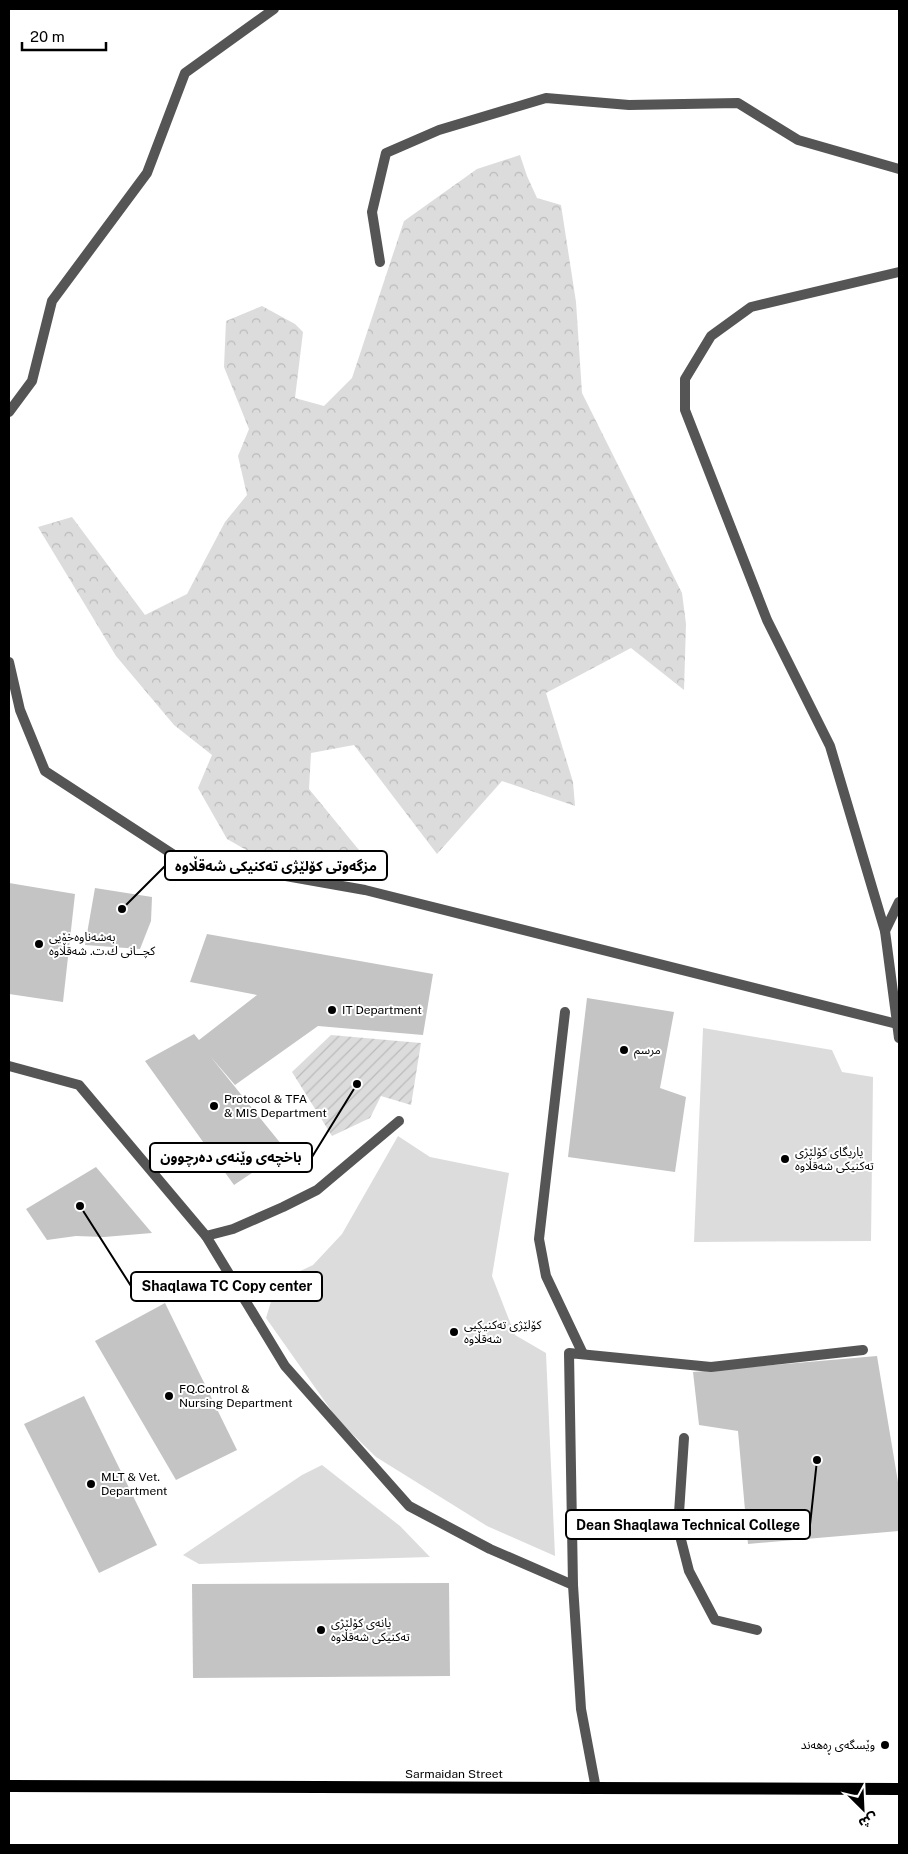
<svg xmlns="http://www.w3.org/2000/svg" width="908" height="1854" viewBox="0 0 908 1854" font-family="'Public Sans','Noto Sans Arabic',sans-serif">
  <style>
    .grass { fill: #dcdcdc }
    .forest { fill: url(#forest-crowns) }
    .garden { fill: url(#garden-furrows) }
    .building { fill: #c4c4c4 }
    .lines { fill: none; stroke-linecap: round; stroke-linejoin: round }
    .service { stroke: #555; stroke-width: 10 }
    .minor { stroke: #555; stroke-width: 10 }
    .primary { stroke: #000; stroke-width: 12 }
    .poi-dot { fill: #000; stroke: #fff; stroke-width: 2 }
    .labels { text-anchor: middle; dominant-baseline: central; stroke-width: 4; stroke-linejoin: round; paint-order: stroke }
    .poi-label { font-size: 12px; fill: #000; stroke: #fff; text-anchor: start }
    .street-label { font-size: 12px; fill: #000; stroke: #fff }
    .leader { fill: none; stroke: #000; stroke-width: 2 }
    .callout-dot { fill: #000; stroke: #fff; stroke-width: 2 }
    .callout { fill: #fff; stroke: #000; stroke-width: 2 }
    .callout-label { font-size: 14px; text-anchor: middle; font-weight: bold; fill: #000 }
  </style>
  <defs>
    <pattern id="forest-crowns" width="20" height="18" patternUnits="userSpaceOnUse" patternTransform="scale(1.25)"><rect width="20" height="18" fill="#dcdcdc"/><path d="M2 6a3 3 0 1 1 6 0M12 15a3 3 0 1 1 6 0" fill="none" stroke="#bbb"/></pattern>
    <pattern id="garden-furrows" width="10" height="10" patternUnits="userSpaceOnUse" patternTransform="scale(1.25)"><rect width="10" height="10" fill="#dcdcdc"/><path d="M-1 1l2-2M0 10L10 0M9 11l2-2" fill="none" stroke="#bbb"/></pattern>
  </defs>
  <rect width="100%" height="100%" fill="#fff"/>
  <g class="grass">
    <polygon points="703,1028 832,1050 842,1072 873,1077 871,1241 694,1242"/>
    <polygon points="398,1136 430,1157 509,1173 492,1276 515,1335 546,1353 555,1556 487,1526 376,1457 338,1420 266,1318 277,1282 313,1265 342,1234"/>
    <polygon points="322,1465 400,1526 430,1557 199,1564 183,1555 302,1475"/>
  </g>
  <polygon class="forest" points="520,155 527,176 537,198 561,205 576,302 582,393 682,593 686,624 684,690 631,648 546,693 573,782 575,806 502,781 437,854 354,745 311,753 309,789 368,861 335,884 280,869 227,839 198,788 212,755 174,725 116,656 38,527 72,517 145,615 187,594 225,522 247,495 238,456 249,429 224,367 226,321 262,306 295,324 303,332 295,398 324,406 352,378 404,221 477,169"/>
  <polygon class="garden" points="331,1035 421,1043 411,1105 381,1096 370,1118 332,1136 292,1072"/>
  <g class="building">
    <polygon points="9,883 75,894 63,1002 9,994"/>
    <polygon points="95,888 152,897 151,921 140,949 85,945"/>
    <polygon points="207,934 433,974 423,1035 318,1026 235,1085 210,1056 286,1150 234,1185 145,1061 194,1034 199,1040 257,995 190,982"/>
    <polygon points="587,998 674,1012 660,1088 686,1097 675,1172 568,1157"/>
    <polygon points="96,1167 152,1233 104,1237 76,1236 47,1240 26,1209"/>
    <polygon points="165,1303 237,1450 176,1480 95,1341"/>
    <polygon points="877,1356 899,1488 899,1531 748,1544 738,1431 699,1425 693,1372"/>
    <polygon points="84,1396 157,1545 99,1573 24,1424"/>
    <polygon points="449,1583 450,1676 193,1678 192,1584"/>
  </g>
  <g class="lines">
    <g class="service">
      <polyline points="380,262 372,212 386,153 439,130 546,98 629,105 738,103 798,140 899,169"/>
      <polyline points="9,412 32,381 52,301 147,173 185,73 274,9"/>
      <polyline points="9,662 20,710 45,771 177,857 365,890 897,1024"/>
      <polyline points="885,931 830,746 767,620 685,410 685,379 711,336 751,307 899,272"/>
      <polyline points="565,1012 539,1239 546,1276 583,1354"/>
      <polyline points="206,1236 233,1229 283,1207 317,1190 399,1121"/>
      <polyline points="684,1438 678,1528 689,1571 715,1620 757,1630"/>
      <polyline points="572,1525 678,1528"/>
    </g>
    <g class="minor">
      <polyline points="899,902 885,931 899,1038"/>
      <polyline points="9,1066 79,1085 206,1236 285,1366 409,1506 490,1549 573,1585"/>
      <polyline points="596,1789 581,1709 573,1585 569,1353 711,1367 863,1350"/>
    </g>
    <polyline class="primary" points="9,1786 899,1789"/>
  </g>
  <g class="poi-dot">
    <circle cx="39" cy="944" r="5"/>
    <circle cx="332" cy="1010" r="5"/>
    <circle cx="624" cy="1050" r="5"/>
    <circle cx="214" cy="1106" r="5"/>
    <circle cx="785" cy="1159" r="5"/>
    <circle cx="454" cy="1332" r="5"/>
    <circle cx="169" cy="1396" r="5"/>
    <circle cx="91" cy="1484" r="5"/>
    <circle cx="321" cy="1630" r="5"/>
    <circle cx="885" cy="1745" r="5"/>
  </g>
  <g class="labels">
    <g class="poi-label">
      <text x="49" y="937">بەشەناوەخۆیی<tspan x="49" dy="14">کچــانی ك.ت. شەقڵاوە</tspan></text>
      <text x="342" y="1010">IT Department</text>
      <text x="634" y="1050">مرسم</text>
      <text x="224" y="1099">Protocol &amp; TFA<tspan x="224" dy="14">&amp; MIS Department</tspan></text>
      <text x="795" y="1152">یاریگای کۆلێژی<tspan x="795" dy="14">تەکنیکی شەقڵاوە</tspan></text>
      <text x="464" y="1325">کۆلێژی تەکنیکیی<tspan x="464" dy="14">شەقڵاوە</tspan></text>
      <text x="179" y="1389">FQ.Control &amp;<tspan x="179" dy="14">Nursing Department</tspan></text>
      <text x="101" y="1477">MLT &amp; Vet.<tspan x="101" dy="14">Department</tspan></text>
      <text x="331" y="1623">یانەی کۆلێژی<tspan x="331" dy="14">تەکنیکی شەقڵاوە</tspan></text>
      <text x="875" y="1745" text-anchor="end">وێسگەی ڕەهەند</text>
    </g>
    <g class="street-label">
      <text x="454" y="1774">Sarmaidan Street</text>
    </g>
  </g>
  <path class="leader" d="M122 909L165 866M357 1084L312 1157M80 1206L131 1286M817 1460L810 1525"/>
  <g class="callout-dot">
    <circle cx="122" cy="909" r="5"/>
    <circle cx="357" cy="1084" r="5"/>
    <circle cx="80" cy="1206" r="5"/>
    <circle cx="817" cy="1460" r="5"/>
  </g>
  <g class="callout">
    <rect x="165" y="851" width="222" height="29" rx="5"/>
    <rect x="150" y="1143" width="162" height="29" rx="5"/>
    <rect x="131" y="1272" width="191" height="29" rx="5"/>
    <rect x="566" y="1510" width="244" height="29" rx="5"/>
  </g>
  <g class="callout-label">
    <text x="276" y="871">مزگەوتی کۆلێژی تەکنیکی شەقڵاوە</text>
    <text x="231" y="1162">باخچەی وێنەی دەرچوون</text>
    <text x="227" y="1291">Shaqlawa TC Copy center</text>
    <text x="688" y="1530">Dean Shaqlawa Technical College</text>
  </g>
  <rect width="908" height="1854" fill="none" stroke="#000000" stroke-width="20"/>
  <g transform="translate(863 1809) rotate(156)" stroke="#ffffff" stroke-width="4" paint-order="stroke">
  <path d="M0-4L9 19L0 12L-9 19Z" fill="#000000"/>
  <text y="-8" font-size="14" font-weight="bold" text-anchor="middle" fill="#000000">ش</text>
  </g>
  <path d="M22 42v8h84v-8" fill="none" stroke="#000000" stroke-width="2.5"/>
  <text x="30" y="42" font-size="15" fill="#000000" stroke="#ffffff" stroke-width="4" paint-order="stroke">20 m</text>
</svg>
